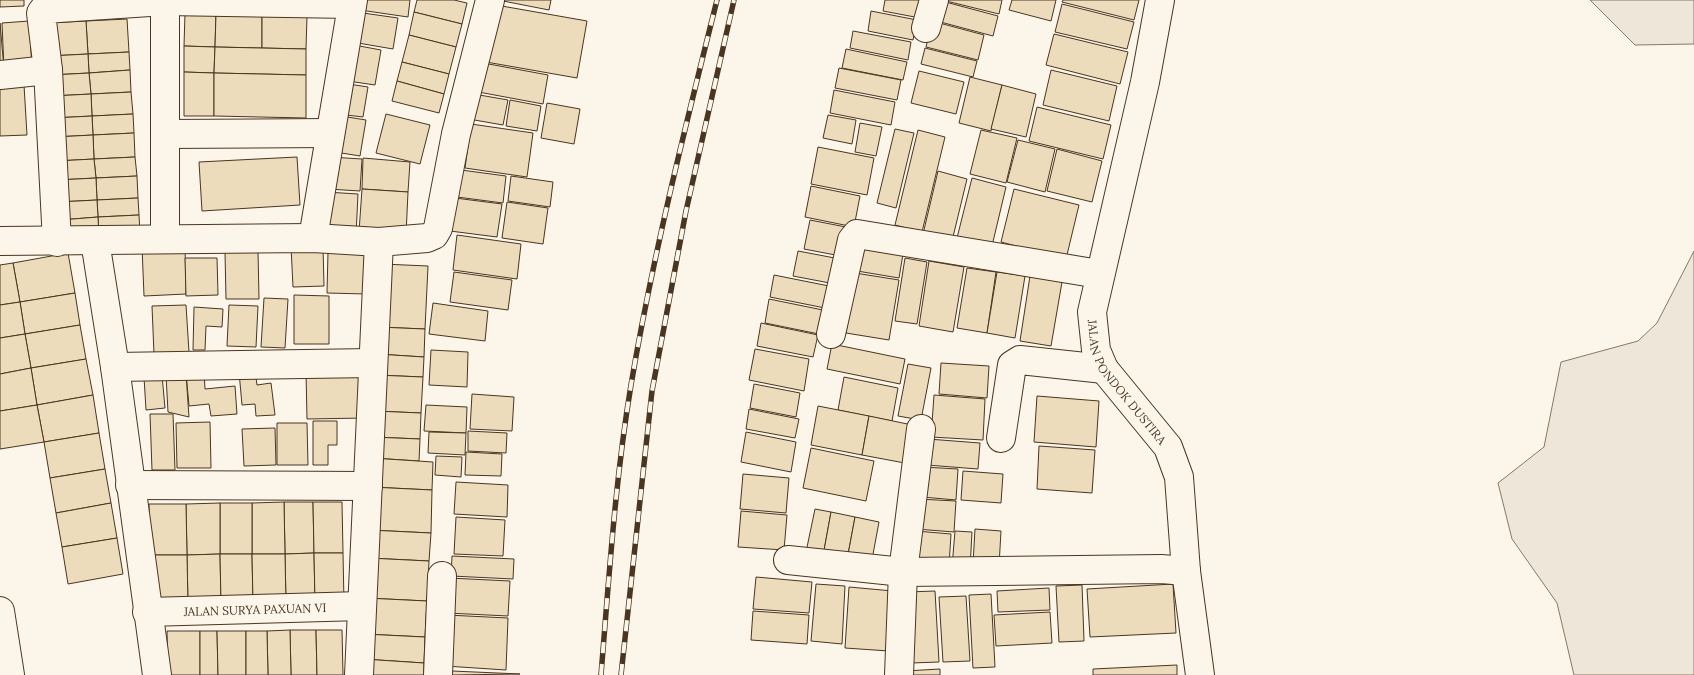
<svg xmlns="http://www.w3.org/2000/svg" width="1694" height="675" viewBox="0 0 1694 675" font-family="Lora,serif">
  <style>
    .green { fill: #ede6d9; stroke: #887966 }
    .building { fill: #ecdcbc; stroke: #4a3520 }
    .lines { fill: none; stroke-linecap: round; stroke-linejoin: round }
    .minor-casing { stroke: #4a3520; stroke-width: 30 }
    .major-casing { stroke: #4a3520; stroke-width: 30 }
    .minor { stroke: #fbf6e9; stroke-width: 28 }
    .major { stroke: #fbf6e9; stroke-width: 28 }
    .rail-casing { stroke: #4a3520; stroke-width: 5.5 }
    .rail { stroke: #fbf6e9; stroke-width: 4; stroke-dasharray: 11; stroke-linecap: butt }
    .labels { text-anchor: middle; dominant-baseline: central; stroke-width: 4; stroke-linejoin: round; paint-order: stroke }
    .street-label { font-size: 12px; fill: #4a3520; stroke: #fbf6e9 }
  </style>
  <rect width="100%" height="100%" fill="#fbf6e9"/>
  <g class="green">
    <polygon points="1590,0 1694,0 1694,44 1635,45"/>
    <polygon points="1694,251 1694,675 1574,675 1557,603 1512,539 1498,483 1544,447 1561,362 1638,341 1657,323"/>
  </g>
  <g class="building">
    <polygon points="0,0 24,0 24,6 0,7"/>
    <polygon points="362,0 410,0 408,17 360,10"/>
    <polygon points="417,0 454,0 467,3 462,24 414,12"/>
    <polygon points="498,0 551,0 549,10"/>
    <polygon points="885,0 923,0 920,18 883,11"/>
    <polygon points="938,0 998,16 993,36 933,20"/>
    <polygon points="942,0 1002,0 999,14"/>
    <polygon points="1012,0 1056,0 1051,21 1009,10"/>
    <polygon points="1063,0 1139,0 1134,20 1062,2"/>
    <polygon points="1062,4 1134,22 1127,49 1055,32"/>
    <polygon points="496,5 587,21 577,78 486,62"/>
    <polygon points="871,11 917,20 913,40 868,31"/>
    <polygon points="414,12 462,24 456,47 409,35"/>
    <polygon points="185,13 216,13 215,47 184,46"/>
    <polygon points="216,13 262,14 262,48 215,47"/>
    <polygon points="363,13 398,18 393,49 358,43"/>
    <polygon points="262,14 307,16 306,49 262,48"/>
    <polygon points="127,19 129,52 88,54 86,21"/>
    <polygon points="29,21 32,67 4,69 2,23"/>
    <polygon points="86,21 88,54 49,56 47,23"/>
    <polygon points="932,21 984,35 978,60 926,47"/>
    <polygon points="0,23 4,69 0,69"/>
    <polygon points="853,31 911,42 908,60 850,48"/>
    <polygon points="1054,34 1128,52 1120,84 1046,65"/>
    <polygon points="409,35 456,47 449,74 402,62"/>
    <polygon points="354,45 381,50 375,85 348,81"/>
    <polygon points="184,46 215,47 214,73 184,72"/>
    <polygon points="215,47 306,49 306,75 214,73"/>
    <polygon points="925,48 977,61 973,77 921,64"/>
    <polygon points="846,49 907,62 903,80 842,68"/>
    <polygon points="129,52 130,70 89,73 88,54"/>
    <polygon points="88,54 89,73 51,75 49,56"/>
    <polygon points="402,62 449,74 444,94 397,81"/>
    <polygon points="478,62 548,75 543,104 473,91"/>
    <polygon points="839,68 901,80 897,100 835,88"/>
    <polygon points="130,70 131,92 91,94 89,73"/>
    <polygon points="1051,70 1117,86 1109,121 1043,105"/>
    <polygon points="919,71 964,82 956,114 911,103"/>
    <polygon points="184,72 214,73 214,116 184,116"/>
    <polygon points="89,73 91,94 52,96 51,75"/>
    <polygon points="214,73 306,75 306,118 214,116"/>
    <polygon points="970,77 1002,85 991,131 959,123"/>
    <polygon points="397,81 444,94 439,113 392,101"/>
    <polygon points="342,83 368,87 363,117 338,114"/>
    <polygon points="24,85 27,135 0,136 0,87"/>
    <polygon points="1002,85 1036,94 1026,137 991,129"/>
    <polygon points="834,90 895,102 891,125 830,113"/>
    <polygon points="131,92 133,114 92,116 91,94"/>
    <polygon points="468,93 508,100 503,125 463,118"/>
    <polygon points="91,94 92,116 53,118 52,96"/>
    <polygon points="510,100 541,106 537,131 506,126"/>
    <polygon points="547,103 580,109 574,144 541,138"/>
    <polygon points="1037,107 1111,125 1103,159 1029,141"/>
    <polygon points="133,114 134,133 93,135 92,116"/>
    <polygon points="386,114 430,125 420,164 376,153"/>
    <polygon points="335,115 366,120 360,156 329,151"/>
    <polygon points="828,115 856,120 852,144 823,138"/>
    <polygon points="92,116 93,135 54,137 53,118"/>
    <polygon points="860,123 882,127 876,156 855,152"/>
    <polygon points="471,124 533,133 527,177 465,168"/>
    <polygon points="895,129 914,133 896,208 877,203"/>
    <polygon points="918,130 945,137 922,232 895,225"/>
    <polygon points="981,130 1017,138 1006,183 970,174"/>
    <polygon points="134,133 135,157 94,159 93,135"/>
    <polygon points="93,135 94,159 56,161 54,137"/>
    <polygon points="1018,140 1055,149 1045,192 1007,182"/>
    <polygon points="818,147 874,158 867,195 811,184"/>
    <polygon points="1057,149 1102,161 1092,202 1047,191"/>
    <polygon points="135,157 137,176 96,178 94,159"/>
    <polygon points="297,157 300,205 202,211 199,162"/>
    <polygon points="330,157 362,159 360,191 328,189"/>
    <polygon points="363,158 410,162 408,192 362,189"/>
    <polygon points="94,159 96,178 57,180 56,161"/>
    <polygon points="461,170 506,176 503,203 457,197"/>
    <polygon points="938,171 967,179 952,241 923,234"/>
    <polygon points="137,176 138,198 97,200 96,178"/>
    <polygon points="511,176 553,182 550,207 508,201"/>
    <polygon points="96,178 97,200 58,202 57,180"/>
    <polygon points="972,178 1006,187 991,250 956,242"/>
    <polygon points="811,186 860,196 854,227 805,217"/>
    <polygon points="362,189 408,192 406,235 359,232"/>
    <polygon points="1014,189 1079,205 1066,259 1001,242"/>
    <polygon points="326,192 358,194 356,235 324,233"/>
    <polygon points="138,198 139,215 98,217 97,200"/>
    <polygon points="455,198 502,204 497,237 450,231"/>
    <polygon points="97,200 98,217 60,220 58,202"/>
    <polygon points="507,202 548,208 543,244 502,238"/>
    <polygon points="139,215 140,234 99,236 98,217"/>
    <polygon points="98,217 99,236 60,238 60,220"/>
    <polygon points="810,220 851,228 846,257 804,249"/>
    <polygon points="457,235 521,244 517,279 453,270"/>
    <polygon points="185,244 186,294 144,296 142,246"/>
    <polygon points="291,246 323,246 324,286 293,287"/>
    <polygon points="861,247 903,254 899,278 857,271"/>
    <polygon points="258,251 259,299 226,299 225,252"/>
    <polygon points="798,251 840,259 835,284 793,276"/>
    <polygon points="328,252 367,253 366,294 327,293"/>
    <polygon points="68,253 75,293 20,302 13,263"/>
    <polygon points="185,258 217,258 218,295 186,296"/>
    <polygon points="905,258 927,262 917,324 895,321"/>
    <polygon points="929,261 964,267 953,332 919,326"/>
    <polygon points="13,263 20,302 0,305 0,265"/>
    <polygon points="382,264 428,266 425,329 378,327"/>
    <polygon points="967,268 996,272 987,333 957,328"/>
    <polygon points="454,272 512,280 508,310 450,302"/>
    <polygon points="997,272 1025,276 1015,338 987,333"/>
    <polygon points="855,273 899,280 889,340 846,333"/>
    <polygon points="774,275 834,287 830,309 770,297"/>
    <polygon points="1030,276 1062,282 1051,346 1020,341"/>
    <polygon points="75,293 80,325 25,334 20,302"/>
    <polygon points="294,295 329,296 329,344 294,344"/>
    <polygon points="264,298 288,299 285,348 261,347"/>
    <polygon points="769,299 823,310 819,334 765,323"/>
    <polygon points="20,302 25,334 0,338 0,305"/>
    <polygon points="433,303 488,311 485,341 429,334"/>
    <polygon points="186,305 189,352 154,354 152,306"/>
    <polygon points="229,305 258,306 256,347 227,346"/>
    <polygon points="194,307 223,309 222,327 206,326 205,350 193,350"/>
    <polygon points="761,323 818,335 813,357 757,346"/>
    <polygon points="80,325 86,359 31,368 25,334"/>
    <polygon points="378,327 425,329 424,357 377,354"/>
    <polygon points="25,334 31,368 0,374 0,338"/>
    <polygon points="832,344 905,359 900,384 827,369"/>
    <polygon points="755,349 809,359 804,391 749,380"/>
    <polygon points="431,350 468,352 467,387 429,385"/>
    <polygon points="377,354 424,357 423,377 376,375"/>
    <polygon points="86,359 93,395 37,405 31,368"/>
    <polygon points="941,363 989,366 987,398 939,394"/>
    <polygon points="908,364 931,368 921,420 898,416"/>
    <polygon points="31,368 37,405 0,411 0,374"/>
    <polygon points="255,370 257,385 271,383 275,415 256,416 255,404 242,405 239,372"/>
    <polygon points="365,370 365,418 307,419 306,372"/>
    <polygon points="204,372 205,389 235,386 237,414 211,416 209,404 189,406 186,373"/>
    <polygon points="186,374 189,417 168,412 166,375"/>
    <polygon points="162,375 165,408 146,410 144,377"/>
    <polygon points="376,375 423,377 421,413 375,411"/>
    <polygon points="844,377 898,388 892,421 838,410"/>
    <polygon points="754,384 800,393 796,417 750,408"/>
    <polygon points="472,394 514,397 512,431 470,429"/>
    <polygon points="93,395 99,433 44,442 37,405"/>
    <polygon points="934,395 985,399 983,440 931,437"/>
    <polygon points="1037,396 1099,401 1096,447 1034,442"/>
    <polygon points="37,405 44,442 0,449 0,411"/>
    <polygon points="426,405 467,407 466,433 424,431"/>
    <polygon points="818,406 869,416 862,455 811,445"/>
    <polygon points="749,409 799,419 795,438 746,429"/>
    <polygon points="375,411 421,413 420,439 373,437"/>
    <polygon points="150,414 173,414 175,470 152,470"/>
    <polygon points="869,416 917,426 910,464 862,455"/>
    <polygon points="313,421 337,421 337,445 328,445 328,465 313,465"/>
    <polygon points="210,422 211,468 177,468 176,423"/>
    <polygon points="277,423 307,423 308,465 277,465"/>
    <polygon points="275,428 276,465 244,466 242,429"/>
    <polygon points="468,431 507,433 506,453 468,451"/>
    <polygon points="429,432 466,433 465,455 428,453"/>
    <polygon points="746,432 796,442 791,472 741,462"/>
    <polygon points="99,433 105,469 50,478 44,442"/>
    <polygon points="373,437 420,439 419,461 372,458"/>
    <polygon points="928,439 980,443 978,469 927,465"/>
    <polygon points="1039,446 1095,450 1092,493 1037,489"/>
    <polygon points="811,448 874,461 866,501 803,488"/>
    <polygon points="466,452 502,454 501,476 465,475"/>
    <polygon points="436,456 462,457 461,477 435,475"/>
    <polygon points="372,458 433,462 432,490 371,487"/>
    <polygon points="923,467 958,469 956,500 922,497"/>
    <polygon points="105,469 111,503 56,513 50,478"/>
    <polygon points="963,471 1003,474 1001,503 961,500"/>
    <polygon points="743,474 789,478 786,513 740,509"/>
    <polygon points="456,482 508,485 507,517 454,514"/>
    <polygon points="371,487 432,490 431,533 369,530"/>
    <polygon points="918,499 956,501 954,532 916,529"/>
    <polygon points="284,502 313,502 314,553 285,554"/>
    <polygon points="284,502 285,554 252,554 252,503"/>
    <polygon points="313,502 342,502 343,553 314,553"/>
    <polygon points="111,503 117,538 62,547 56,513"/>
    <rect x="220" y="503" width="32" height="51"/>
    <polygon points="220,503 220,554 187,555 186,504"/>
    <polygon points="149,504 186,504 187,555 150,555"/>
    <polygon points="815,509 831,512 823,556 806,552"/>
    <polygon points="741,511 787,515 784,550 738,547"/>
    <polygon points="831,512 855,517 847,560 823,556"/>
    <polygon points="456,517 505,520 503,556 454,554"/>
    <polygon points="855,517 879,522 871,565 847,560"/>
    <polygon points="975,529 1001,531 999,566 973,564"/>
    <polygon points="369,530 431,533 429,561 368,558"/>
    <polygon points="916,531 951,534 949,566 914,564"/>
    <polygon points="955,531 972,532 970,569 952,567"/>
    <polygon points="117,538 123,574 68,584 62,547"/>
    <polygon points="314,553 315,603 286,604 285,554"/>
    <polygon points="314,553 343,553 344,603 315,603"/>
    <polygon points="220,554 221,604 188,605 187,555"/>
    <polygon points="220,554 252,554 253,604 221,604"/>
    <polygon points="252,554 285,554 286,604 253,604"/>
    <polygon points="150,555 187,555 188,605 151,605"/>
    <polygon points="452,556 514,559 513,579 451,576"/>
    <polygon points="368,558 429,561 427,601 366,598"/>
    <polygon points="756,577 812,582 809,613 753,609"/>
    <polygon points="449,578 510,581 508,616 447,613"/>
    <polygon points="816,584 845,586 842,644 811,641"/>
    <polygon points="1173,584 1176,633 1090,637 1087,589"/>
    <polygon points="1082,585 1084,641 1059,642 1056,586"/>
    <polygon points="849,587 893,591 889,651 845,648"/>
    <polygon points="1049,588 1050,610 998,612 997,591"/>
    <polygon points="935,591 939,662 911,663 907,592"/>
    <polygon points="991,594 995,667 973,668 969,595"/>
    <polygon points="966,596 970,661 943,662 939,597"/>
    <polygon points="366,598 427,601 425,637 364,634"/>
    <polygon points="753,611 809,615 807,644 751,640"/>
    <polygon points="1050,612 1052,643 996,646 994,615"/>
    <polygon points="447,615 508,618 506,670 445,666"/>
    <polygon points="290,630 316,630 317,675 291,675"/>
    <polygon points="290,630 291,675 268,675 267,631"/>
    <polygon points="316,630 342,630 343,675 317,675"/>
    <polygon points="167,631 200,631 200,675 168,675"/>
    <polygon points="200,631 217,631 218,675 200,675"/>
    <polygon points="217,631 246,631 246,675 218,675"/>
    <polygon points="246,631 267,631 268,675 246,675"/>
    <polygon points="364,634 425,637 424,663 363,659"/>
    <polygon points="363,659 424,663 424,675 362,675"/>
    <polygon points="1177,665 1177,675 1093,675 1093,669"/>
    <polygon points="940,669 940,675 905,675 905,671"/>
    <polygon points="452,671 520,674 452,675"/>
  </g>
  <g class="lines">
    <defs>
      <g id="minor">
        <polyline points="165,0 165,238"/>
        <polyline points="926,28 934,0"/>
        <polyline points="0,75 48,70"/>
        <polyline points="165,134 330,133"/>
        <polyline points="313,238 353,0"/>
        <polyline points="0,241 313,238 379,242 427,238 434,235 438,228 456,134 490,0"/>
        <polyline points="95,241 115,367 157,675"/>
        <polyline points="57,242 48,70 41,13 44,9 165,1 352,4"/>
        <polyline points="831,334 852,240 857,234 1099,274"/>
        <polyline points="115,367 373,363"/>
        <polyline points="1001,438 1012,365 1020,360 1104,369"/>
        <polyline points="130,485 368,486"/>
        <polyline points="788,560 903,572 1161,569 1186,571"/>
        <polyline points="0,611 10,675"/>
        <path id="s1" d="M147,612L362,606"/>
        <polyline points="359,675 379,242"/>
        <polyline points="438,675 442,576"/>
        <polyline points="899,675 903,572 921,429"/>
      </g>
      <g id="major">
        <path id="s2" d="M1160,0L1145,82L1092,312L1096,350L1104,369L1168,447L1179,477L1186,571L1200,675"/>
      </g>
    </defs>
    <use href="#minor" class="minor-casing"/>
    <use href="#major" class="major-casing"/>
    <use href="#minor" class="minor"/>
    <use href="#major" class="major"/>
    <defs>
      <g id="rail">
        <path d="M601,675C609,578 615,481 631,385C653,255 685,128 717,0"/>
        <polyline points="621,675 652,391 686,211 734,0"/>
      </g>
    </defs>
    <use href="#rail" class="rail-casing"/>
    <use href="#rail" class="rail"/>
  </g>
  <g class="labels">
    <g class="street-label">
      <text stroke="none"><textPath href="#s2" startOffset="400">JALAN PONDOK DUSTIRA</textPath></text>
      <text stroke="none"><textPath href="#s1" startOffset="108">JALAN SURYA PAXUAN VI</textPath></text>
    </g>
  </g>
</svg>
